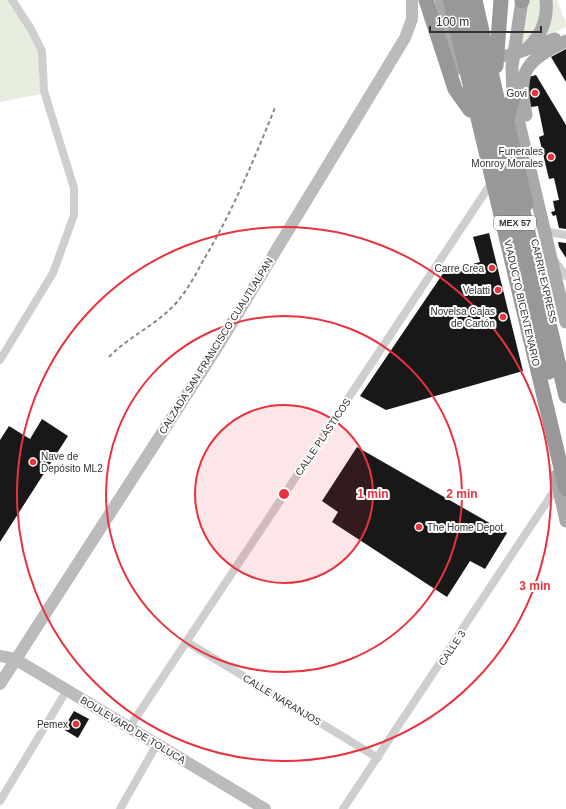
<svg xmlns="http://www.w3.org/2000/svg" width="566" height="809" viewBox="0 0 566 809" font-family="Arial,sans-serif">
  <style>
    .green { fill: #e7eee0 }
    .building { fill: #181818 }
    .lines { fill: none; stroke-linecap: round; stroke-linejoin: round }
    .street { stroke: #cecece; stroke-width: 8 }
    .secondary { stroke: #bbb; stroke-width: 12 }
    .primary { stroke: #a9a9a9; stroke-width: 13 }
    .highway { stroke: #989898; stroke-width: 15 }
    .rail { stroke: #868686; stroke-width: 2; stroke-dasharray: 4 3; stroke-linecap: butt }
    .ring { fill: none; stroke: #e8333f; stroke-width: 2 }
    .poi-dot { fill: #e8333f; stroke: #fff; stroke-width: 1.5 }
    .labels { text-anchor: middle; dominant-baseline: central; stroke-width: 4; stroke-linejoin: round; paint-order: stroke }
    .shield { fill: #fff; stroke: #6f6f6f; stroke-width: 1 }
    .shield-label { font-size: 9px; font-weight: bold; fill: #313131 }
    .poi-label { font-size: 10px; fill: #313131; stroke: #fff; text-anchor: end }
    .street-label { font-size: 10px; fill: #313131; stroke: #fff }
    .centre { fill: #e8333f; stroke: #fff; stroke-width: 2 }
    .ring-label { font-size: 12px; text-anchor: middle; font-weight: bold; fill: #e8333f; stroke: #fff; stroke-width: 4; stroke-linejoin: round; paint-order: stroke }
  </style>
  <rect width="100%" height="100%" fill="#fff"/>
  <g class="green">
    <polygon points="0,0 7,0 32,34 41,51 39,78 42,94 0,102"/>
    <polygon points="527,0 541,0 542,11 534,35 522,45"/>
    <polygon points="549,0 557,0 566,23 566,27 543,38"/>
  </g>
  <g class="building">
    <polygon points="566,49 566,82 551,57"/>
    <polygon points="536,75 566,125 566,229 559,228 556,215 553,216 551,212 555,211 553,201 559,200 554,178 549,179 539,137 544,135 538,106 531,107 527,90 529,77"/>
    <polygon points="489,233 523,371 386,410 360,396 444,272 480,262 473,237"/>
    <polygon points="558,242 566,243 566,258 559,247"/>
    <polygon points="42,419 68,436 0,542 0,440 9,426 30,439"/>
    <polygon points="357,447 507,533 485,569 470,561 447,597 332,522 338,512 322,501"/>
    <polygon points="74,711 89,719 78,738 63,729"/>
  </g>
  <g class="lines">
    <g class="street">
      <polyline points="544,231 566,235"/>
      <polyline points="554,260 566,276"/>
      <polyline points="0,360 53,273 74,215 74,188 44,91 42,51 31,29 12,0"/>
      <polyline points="187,642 378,758"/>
      <polyline points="129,728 490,185"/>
      <polyline points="0,801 67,690"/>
      <polyline points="120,809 157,744"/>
      <polyline points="343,809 558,485"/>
    </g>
    <g class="secondary">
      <polyline points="0,656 15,659 265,809"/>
      <polyline points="0,684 218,346 405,38 412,19 412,0"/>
    </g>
    <g class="primary">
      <polyline points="441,0 459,68"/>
      <polyline points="522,0 512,67 513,98 566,322"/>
      <path d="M529,47C542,34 548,19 546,0"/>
      <polyline points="507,56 555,39"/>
      <path d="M526,115C517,69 526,61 566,41"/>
      <polyline points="556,476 566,521"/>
    </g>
    <g class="highway">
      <polyline points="426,0 455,89 470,110"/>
      <polyline points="450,0 566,489"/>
      <polyline points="465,0 549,372"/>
      <polyline points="475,0 501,116"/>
      <polyline points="522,0 522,1"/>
      <polyline points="496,66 501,0"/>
      <polyline points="503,106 526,204"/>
      <polyline points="506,121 513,98"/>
      <polyline points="519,194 566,396"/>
    </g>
    <path class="rail" d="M109,357C129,336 157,325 177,302C188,289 196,274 204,259C233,211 254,159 275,108"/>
  </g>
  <circle cx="284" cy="494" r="89" fill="#e8333f" fill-opacity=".12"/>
  <g class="ring">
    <circle cx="284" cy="494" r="89"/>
    <circle cx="284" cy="494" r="178"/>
    <circle cx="284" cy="494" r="267"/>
  </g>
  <g class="poi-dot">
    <circle cx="535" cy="93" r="4"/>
    <circle cx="551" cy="157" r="4"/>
    <circle cx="492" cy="268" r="4"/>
    <circle cx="498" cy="290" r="4"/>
    <circle cx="503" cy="317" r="4"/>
    <circle cx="33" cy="462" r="4"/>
    <circle cx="419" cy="527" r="4"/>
    <circle cx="76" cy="724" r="4"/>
  </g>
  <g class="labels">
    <rect class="shield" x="494" y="216" width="42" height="14" rx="3"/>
    <g class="shield-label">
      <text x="515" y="223">MEX 57</text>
    </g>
    <g class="poi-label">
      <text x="527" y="93">Govi</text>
      <text x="543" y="151">Funerales<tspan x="543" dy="12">Monroy Morales</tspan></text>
      <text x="484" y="268">Carre Crea</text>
      <text x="490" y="290">Velatti</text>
      <text x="495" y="311">Novelsa Cajas<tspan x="495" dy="12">de Cartón</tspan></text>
      <text x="41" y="456" text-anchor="start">Nave de<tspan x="41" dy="12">Depósito ML2</tspan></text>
      <text x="427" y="527" text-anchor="start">The Home Depot</text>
      <text x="68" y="724">Pemex</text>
    </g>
    <g class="street-label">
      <text transform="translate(544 281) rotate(77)">CARRIL EXPRESS</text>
      <text transform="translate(522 303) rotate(77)">VIADUCTO BICENTENARIO</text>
      <text transform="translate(216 346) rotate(-58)">CALZADA SAN FRANCISCO CUAUTLALPAN</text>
      <text transform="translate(323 437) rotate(-56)">CALLE PLÁSTICOS</text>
      <text transform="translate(452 648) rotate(-56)">CALLE 3</text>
      <text transform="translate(282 700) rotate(31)">CALLE NARANJOS</text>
      <text transform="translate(133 730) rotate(31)">BOULEVARD DE TOLUCA</text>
    </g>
  </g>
  <circle cx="284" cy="494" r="6" class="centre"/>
  <g class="ring-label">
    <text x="373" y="498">1 min</text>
    <text x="462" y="498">2 min</text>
    <text x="535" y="590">3 min</text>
  </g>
  <path d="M430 26v6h111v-6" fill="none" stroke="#313131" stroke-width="2"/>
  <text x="436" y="26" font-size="12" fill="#313131" stroke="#ffffff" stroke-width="3" paint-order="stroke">100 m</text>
</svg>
